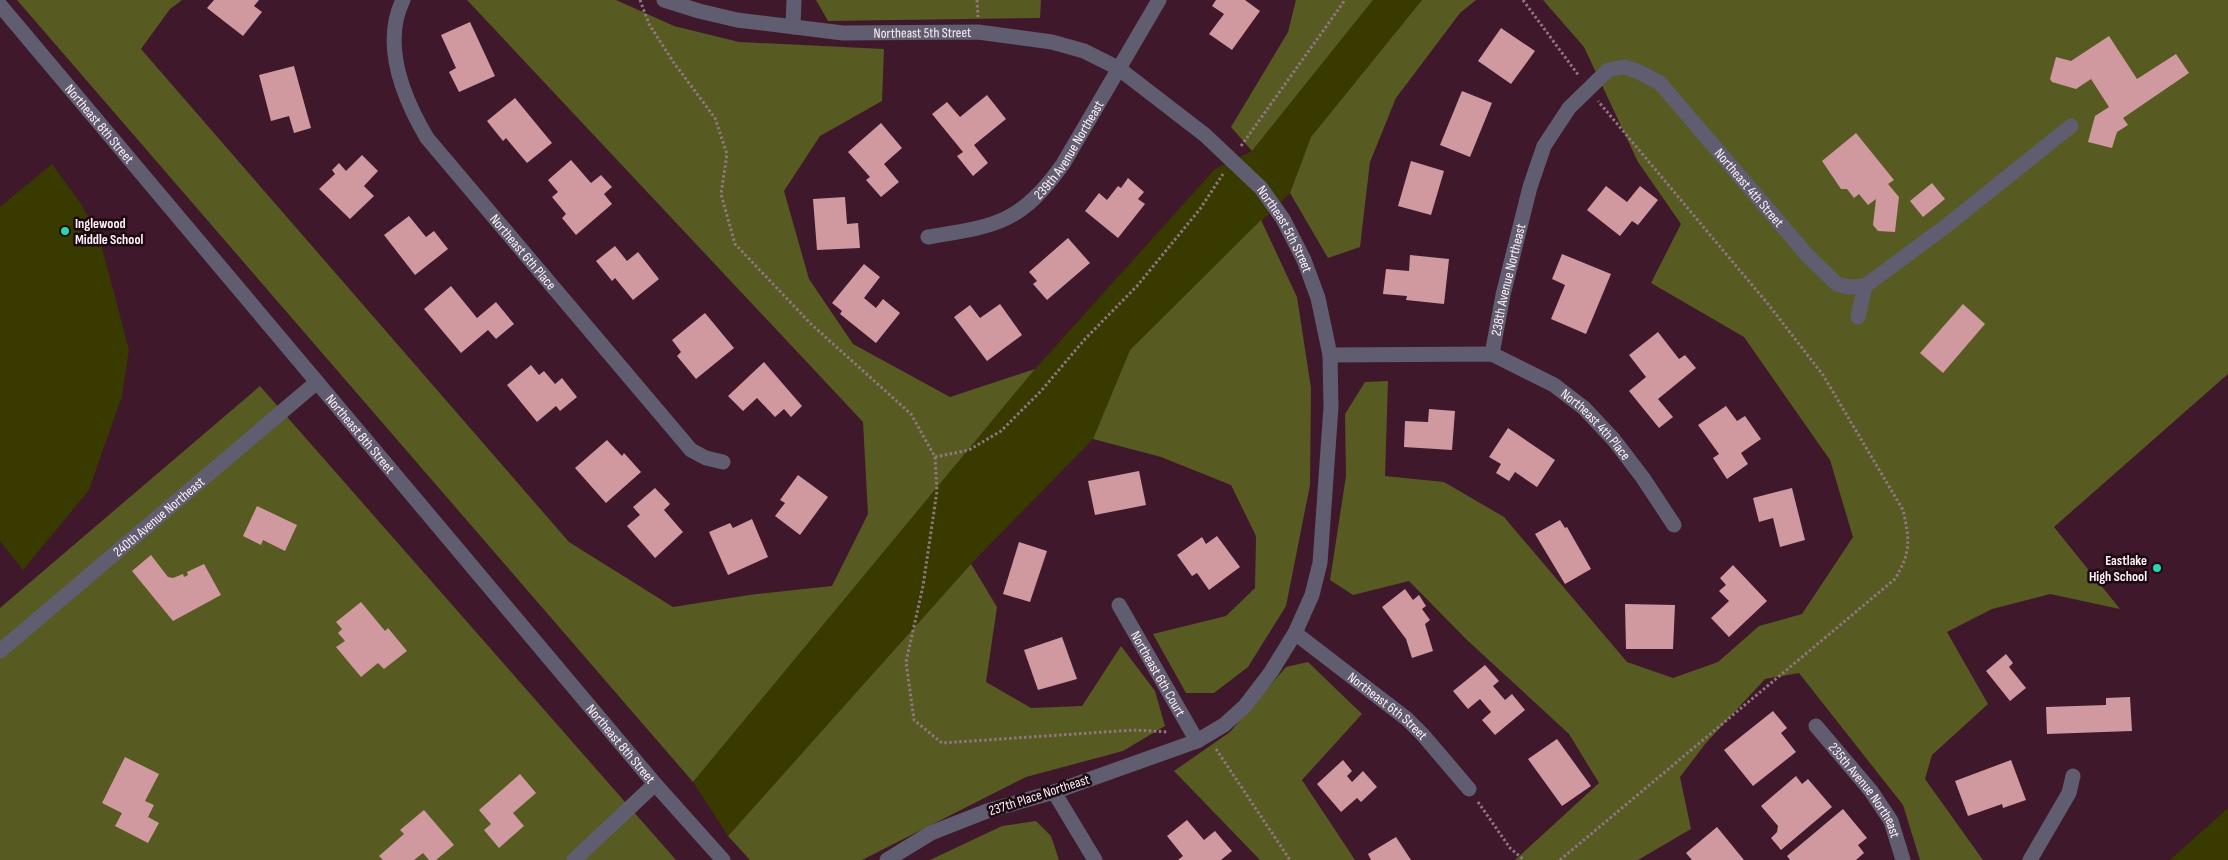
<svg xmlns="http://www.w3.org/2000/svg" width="2228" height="860" viewBox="0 0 2228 860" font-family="'Sofia Sans Condensed',sans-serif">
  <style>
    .green { fill: #383a00 }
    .forest { fill: #575a21 }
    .building { fill: #cf999f }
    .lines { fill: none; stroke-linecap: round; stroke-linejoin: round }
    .path { stroke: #927583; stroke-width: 3; stroke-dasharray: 2.5 2.5; stroke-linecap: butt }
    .minor { stroke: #605d70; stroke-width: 15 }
    .poi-dot { fill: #2ad5ac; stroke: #1b0a12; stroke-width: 2 }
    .labels { text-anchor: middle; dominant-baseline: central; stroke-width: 5; stroke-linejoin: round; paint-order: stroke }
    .street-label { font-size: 14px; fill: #ffeff5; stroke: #1b0a12 }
    .poi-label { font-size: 14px; font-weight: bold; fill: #ffeff5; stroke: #1b0a12; text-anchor: start }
  </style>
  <rect width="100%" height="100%" fill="#3f182b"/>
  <g class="green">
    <polygon points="1373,0 1422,0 1311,137 1290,193 1130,350 1093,439 971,564 728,836 693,782 1035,369 1215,169 1252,151"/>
    <polygon points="52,164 81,204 100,240 129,350 122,396 89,490 23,570 0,541 0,207"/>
    <polygon points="2228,808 2228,860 2170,860"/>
  </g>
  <g class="forest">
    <polygon points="17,0 182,0 170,9 141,49 569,542 673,607 749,595 832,586 868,514 863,422 467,0 616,0 674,26 739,42 884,49 882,101 820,136 784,191 809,279 853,344 950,397 1035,369 693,782"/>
    <polygon points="816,0 1041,0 1040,18 828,21"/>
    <polygon points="1296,0 1373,0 1252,151 1231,127 1288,32"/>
    <polygon points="1422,0 1476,0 1460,13 1396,98 1370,162 1360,247 1328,258 1290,193 1311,137"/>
    <polygon points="1543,0 2228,0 2228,374 2054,527 2120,609 2050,594 1992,609 1947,632 1988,704 1932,755 1925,779 1983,860 1920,860 1903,805 1799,673 1765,679 1706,743 1680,777 1691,829 1638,860 1515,860 1599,783 1569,734 1467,640 1409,581 1353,595 1330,580 1346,476 1345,414 1365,382 1388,381 1385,476 1444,482 1504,517 1627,662 1673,678 1718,662 1759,626 1802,614 1853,537 1830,460 1744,337 1651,283 1681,224 1638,162 1584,47"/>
    <polygon points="1261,220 1297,297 1311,388 1310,485 1286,606 1248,667 1214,693 1186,693 1153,634 1226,616 1255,588 1256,536 1231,485 1161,457 1093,439 1130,350"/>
    <polygon points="260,386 676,860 0,860 0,608"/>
    <polygon points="971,564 997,607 986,682 1031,708 1082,706 1121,646 1155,691 1165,726 1123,751 1026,777 862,860 750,860 728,836"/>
    <polygon points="1308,662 1362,714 1302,780 1355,860 1260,860 1174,771 1230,732 1286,667"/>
    <polygon points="1036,821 1051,836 1059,860 930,860 1002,826"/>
  </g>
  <g class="building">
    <polygon points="214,0 259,0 254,6 262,12 243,36 207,8"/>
    <polygon points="1216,0 1245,0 1260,11 1232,50 1209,34 1224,14 1212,6"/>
    <polygon points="470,22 495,76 459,92 449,72 456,68 441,35"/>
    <polygon points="1501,28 1535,51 1511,84 1478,61"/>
    <polygon points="2109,36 2137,79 2176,54 2189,73 2123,118 2128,125 2117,132 2112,148 2088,142 2095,116 2109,107 2091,79 2076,89 2052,82 2050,79 2056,57 2071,61"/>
    <polygon points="294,66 311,128 294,133 289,116 271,121 259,75"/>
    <polygon points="1462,91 1492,103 1470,157 1440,145"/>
    <polygon points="987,95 1006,119 974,145 988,163 973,176 957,156 963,152 932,114 947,102 960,117"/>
    <polygon points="515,98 552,143 527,163 506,138 503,141 487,121"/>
    <polygon points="881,123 902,148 884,164 899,182 881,197 866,180 870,177 848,152"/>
    <polygon points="1856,133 1894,180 1888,184 1899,197 1895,232 1878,231 1873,225 1876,199 1868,205 1859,194 1854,198 1847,189 1841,189 1822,161"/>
    <polygon points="362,155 378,171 364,186 374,196 350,219 319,189 335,174 332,170 339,163 346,171"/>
    <polygon points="571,160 591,183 601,175 612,187 604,194 612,204 576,235 562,218 566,214 552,197 558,192 548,180"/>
    <polygon points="1411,161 1444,171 1431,215 1398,206"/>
    <polygon points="1128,178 1144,192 1138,199 1145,204 1118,238 1085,211 1099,193 1107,200 1118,186 1121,188"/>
    <polygon points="1932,183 1945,199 1923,217 1910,201"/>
    <polygon points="1606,186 1627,202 1640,186 1658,200 1638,225 1632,221 1620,236 1587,210"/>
    <polygon points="845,197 847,224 858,223 860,248 817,250 813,199"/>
    <polygon points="409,216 426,237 434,231 448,249 415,275 384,235"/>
    <polygon points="1068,238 1090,263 1047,300 1033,284 1037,281 1029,272"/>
    <polygon points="615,246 627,261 638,252 659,279 633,300 615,278 612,281 596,261"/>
    <polygon points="1562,254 1611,274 1586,334 1551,319 1565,285 1552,279"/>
    <polygon points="1410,255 1449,259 1444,304 1406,300 1407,296 1383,294 1386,269 1409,271"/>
    <polygon points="864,264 880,277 864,298 876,308 883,299 900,313 876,343 840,314 842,311 832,303"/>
    <polygon points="451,286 477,318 496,302 514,324 496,339 488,330 461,353 424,309"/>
    <polygon points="1000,304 1022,335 987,361 954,317 970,305 980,318"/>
    <polygon points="1963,304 1985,324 1943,373 1920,353"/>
    <polygon points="705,313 734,348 696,379 677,356 681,352 672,340"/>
    <polygon points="1658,332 1679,359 1685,355 1696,368 1658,399 1673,417 1659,428 1629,391 1646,377 1629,355"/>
    <polygon points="764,362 802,406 791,417 784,409 775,417 757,398 743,411 728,396"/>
    <polygon points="531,365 539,375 544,371 555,384 562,378 577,397 560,411 556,406 537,422 507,385"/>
    <polygon points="1726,406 1737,421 1745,416 1761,439 1741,453 1748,464 1727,479 1713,458 1719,454 1698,425"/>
    <polygon points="1429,409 1455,411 1452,450 1404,447 1405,421 1428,422"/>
    <polygon points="1508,428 1555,460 1537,487 1515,472 1509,481 1496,473 1501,464 1489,457"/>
    <polygon points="607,440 622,456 624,453 641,472 606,503 575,468"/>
    <polygon points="1139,471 1146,505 1095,515 1088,481"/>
    <polygon points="798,475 828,497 800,535 775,516 785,503 780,500"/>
    <polygon points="655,488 670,504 664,510 683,532 655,558 627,526 640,515 633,507"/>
    <polygon points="1792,488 1805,540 1780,547 1773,518 1759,522 1753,498"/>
    <polygon points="257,506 297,525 285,551 263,540 261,545 243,536"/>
    <polygon points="752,519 768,557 728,575 709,532 730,523 733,528"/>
    <polygon points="1560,520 1565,528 1567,527 1591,569 1565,584 1535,534"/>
    <polygon points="1217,536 1240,567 1209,590 1197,573 1192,576 1177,555 1202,537 1206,544"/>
    <polygon points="1019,542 1047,551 1030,602 1003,594"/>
    <polygon points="151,555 168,577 173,578 183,574 184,577 188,575 187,572 204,564 221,595 173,621 132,571"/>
    <polygon points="1733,565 1767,601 1729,637 1711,618 1729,601 1719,591 1726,585 1720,578"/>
    <polygon points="1405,589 1413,600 1419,595 1426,606 1422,609 1430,620 1425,624 1433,651 1412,658 1406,639 1382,607"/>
    <polygon points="361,602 385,631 388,628 407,651 384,669 378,663 361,677 336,647 345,641 338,633 342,629 336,622"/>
    <polygon points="1625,604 1675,605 1673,649 1626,649"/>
    <polygon points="1062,637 1077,679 1038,690 1024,650"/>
    <polygon points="2006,654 2013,663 2009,667 2026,688 2010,701 1986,671"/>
    <polygon points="1485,665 1499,681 1493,686 1505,700 1512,694 1525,710 1495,735 1482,720 1491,712 1480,699 1468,709 1453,691"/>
    <polygon points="2130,697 2132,731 2047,734 2046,707 2106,705 2106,698"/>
    <polygon points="1773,711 1787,728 1781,733 1796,752 1753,786 1724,750"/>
    <polygon points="1557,739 1591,786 1562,806 1528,759"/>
    <polygon points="125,757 159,774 145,801 154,805 148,817 159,823 148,843 115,826 122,813 102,803"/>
    <polygon points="1343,760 1352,771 1347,776 1352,782 1363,771 1377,787 1361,802 1357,798 1341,812 1317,784"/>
    <polygon points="2011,760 2026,800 2003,808 2002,804 1968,816 1955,781"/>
    <polygon points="520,774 536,793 513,813 524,826 499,848 484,830 491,824 479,810"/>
    <polygon points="1796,776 1802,784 1808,779 1832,807 1781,850 1771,838 1777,832 1778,826 1761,806"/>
    <polygon points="1843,809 1867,838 1858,845 1864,853 1856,860 1790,860 1787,856"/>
    <polygon points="424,810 454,845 436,860 429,860 423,853 414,860 383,860 379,856 404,834 400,830"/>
    <polygon points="1187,820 1204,840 1215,831 1232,851 1221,860 1178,860 1183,856 1167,836"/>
    <polygon points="1717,827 1744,860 1692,860 1686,853"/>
    <polygon points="1396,837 1411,860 1371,860 1368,854"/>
  </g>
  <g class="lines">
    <g class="path">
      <polyline points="640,0 649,24 674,63 715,118 727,154 721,194 735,244 811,324 911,414 935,457 937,491 923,586 906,662 914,720 942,743 1134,730 1168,732"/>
      <polyline points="977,0 978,17"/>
      <polyline points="1523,0 1579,76"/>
      <polyline points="1241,146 1345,0"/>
      <polyline points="935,457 969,450 1001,431 1041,391 1085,339 1137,286 1200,209 1223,174"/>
      <polyline points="1216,749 1290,860"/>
      <polyline points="1478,802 1510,848 1524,860"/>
      <path d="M1560,860L1895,579C1911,552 1910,541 1903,510L1823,375L1768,304L1598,101"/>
    </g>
    <g class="minor">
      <path id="s1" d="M403,0C381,45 404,99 427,138L691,450L706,458L723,462"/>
      <path id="s2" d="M664,0L699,11L737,20L843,33L978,32L1052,42L1084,51L1118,68L1205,135L1261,188L1283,219L1304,260L1318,298L1330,355L1331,407L1320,563L1312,595L1295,633L1271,672L1245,706L1224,725L1197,741L1054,792L987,811L931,833L887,860"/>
      <path id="s3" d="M0,5L655,784L723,860"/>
      <polyline points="793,27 794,0"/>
      <path id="s4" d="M928,237C996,226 1020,224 1063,164L1159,0"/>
      <polyline points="1865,286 1946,226 2071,126"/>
      <path id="s5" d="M1492,354L1503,295L1530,187L1544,146L1569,108L1608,70L1624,67L1637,71L1660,83L1807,255L1837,284L1848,287L1865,286L1858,317"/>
      <path id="s6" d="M1330,355L1492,354L1554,385L1584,408L1614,440L1643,478L1674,525"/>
      <path id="s7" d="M1119,605L1197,741"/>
      <path id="s8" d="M1295,633L1407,719L1423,735L1469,789"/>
      <path id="s9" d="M0,651L317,382"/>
      <path id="s10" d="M1816,726L1871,791L1891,821L1903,860"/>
      <polyline points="1054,792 1095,860"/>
      <polyline points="574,860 655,784"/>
      <polyline points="2030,860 2069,793 2073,776"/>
    </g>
  </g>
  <g class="poi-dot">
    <circle cx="65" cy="231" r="5"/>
    <circle cx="2157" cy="568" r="5"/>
  </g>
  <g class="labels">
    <g class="street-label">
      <text stroke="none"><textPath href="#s2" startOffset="262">Northeast 5th Street</textPath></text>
      <text stroke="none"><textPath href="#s3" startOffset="155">Northeast 8th Street</textPath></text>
      <text stroke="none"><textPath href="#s4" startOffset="175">239th Avenue Northeast</textPath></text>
      <text stroke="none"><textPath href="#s5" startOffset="508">Northeast 4th Street</textPath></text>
      <text stroke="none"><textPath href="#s2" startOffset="698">Northeast 5th Street</textPath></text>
      <text stroke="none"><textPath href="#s1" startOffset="295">Northeast 6th Place</textPath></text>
      <text stroke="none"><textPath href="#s5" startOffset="76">238th Avenue Northeast</textPath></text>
      <text stroke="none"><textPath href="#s6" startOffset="289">Northeast 4th Place</textPath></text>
      <text stroke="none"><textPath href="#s3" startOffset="560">Northeast 8th Street</textPath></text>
      <text stroke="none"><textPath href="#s9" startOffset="208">240th Avenue Northeast</textPath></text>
      <text stroke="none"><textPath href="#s7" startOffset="79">Northeast 6th Court</textPath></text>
      <text stroke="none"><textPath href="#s8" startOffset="118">Northeast 6th Street</textPath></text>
      <text stroke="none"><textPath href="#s3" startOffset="965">Northeast 8th Street</textPath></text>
      <text stroke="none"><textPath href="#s10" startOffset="81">235th Avenue Northeast</textPath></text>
      <text transform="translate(1039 795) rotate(-18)">237th Place Northeast</text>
    </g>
    <g class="poi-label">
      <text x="75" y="223">Inglewood<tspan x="75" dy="16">Middle School</tspan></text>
      <text x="2147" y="560" text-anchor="end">Eastlake<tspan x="2147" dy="16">High School</tspan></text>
    </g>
  </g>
</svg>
